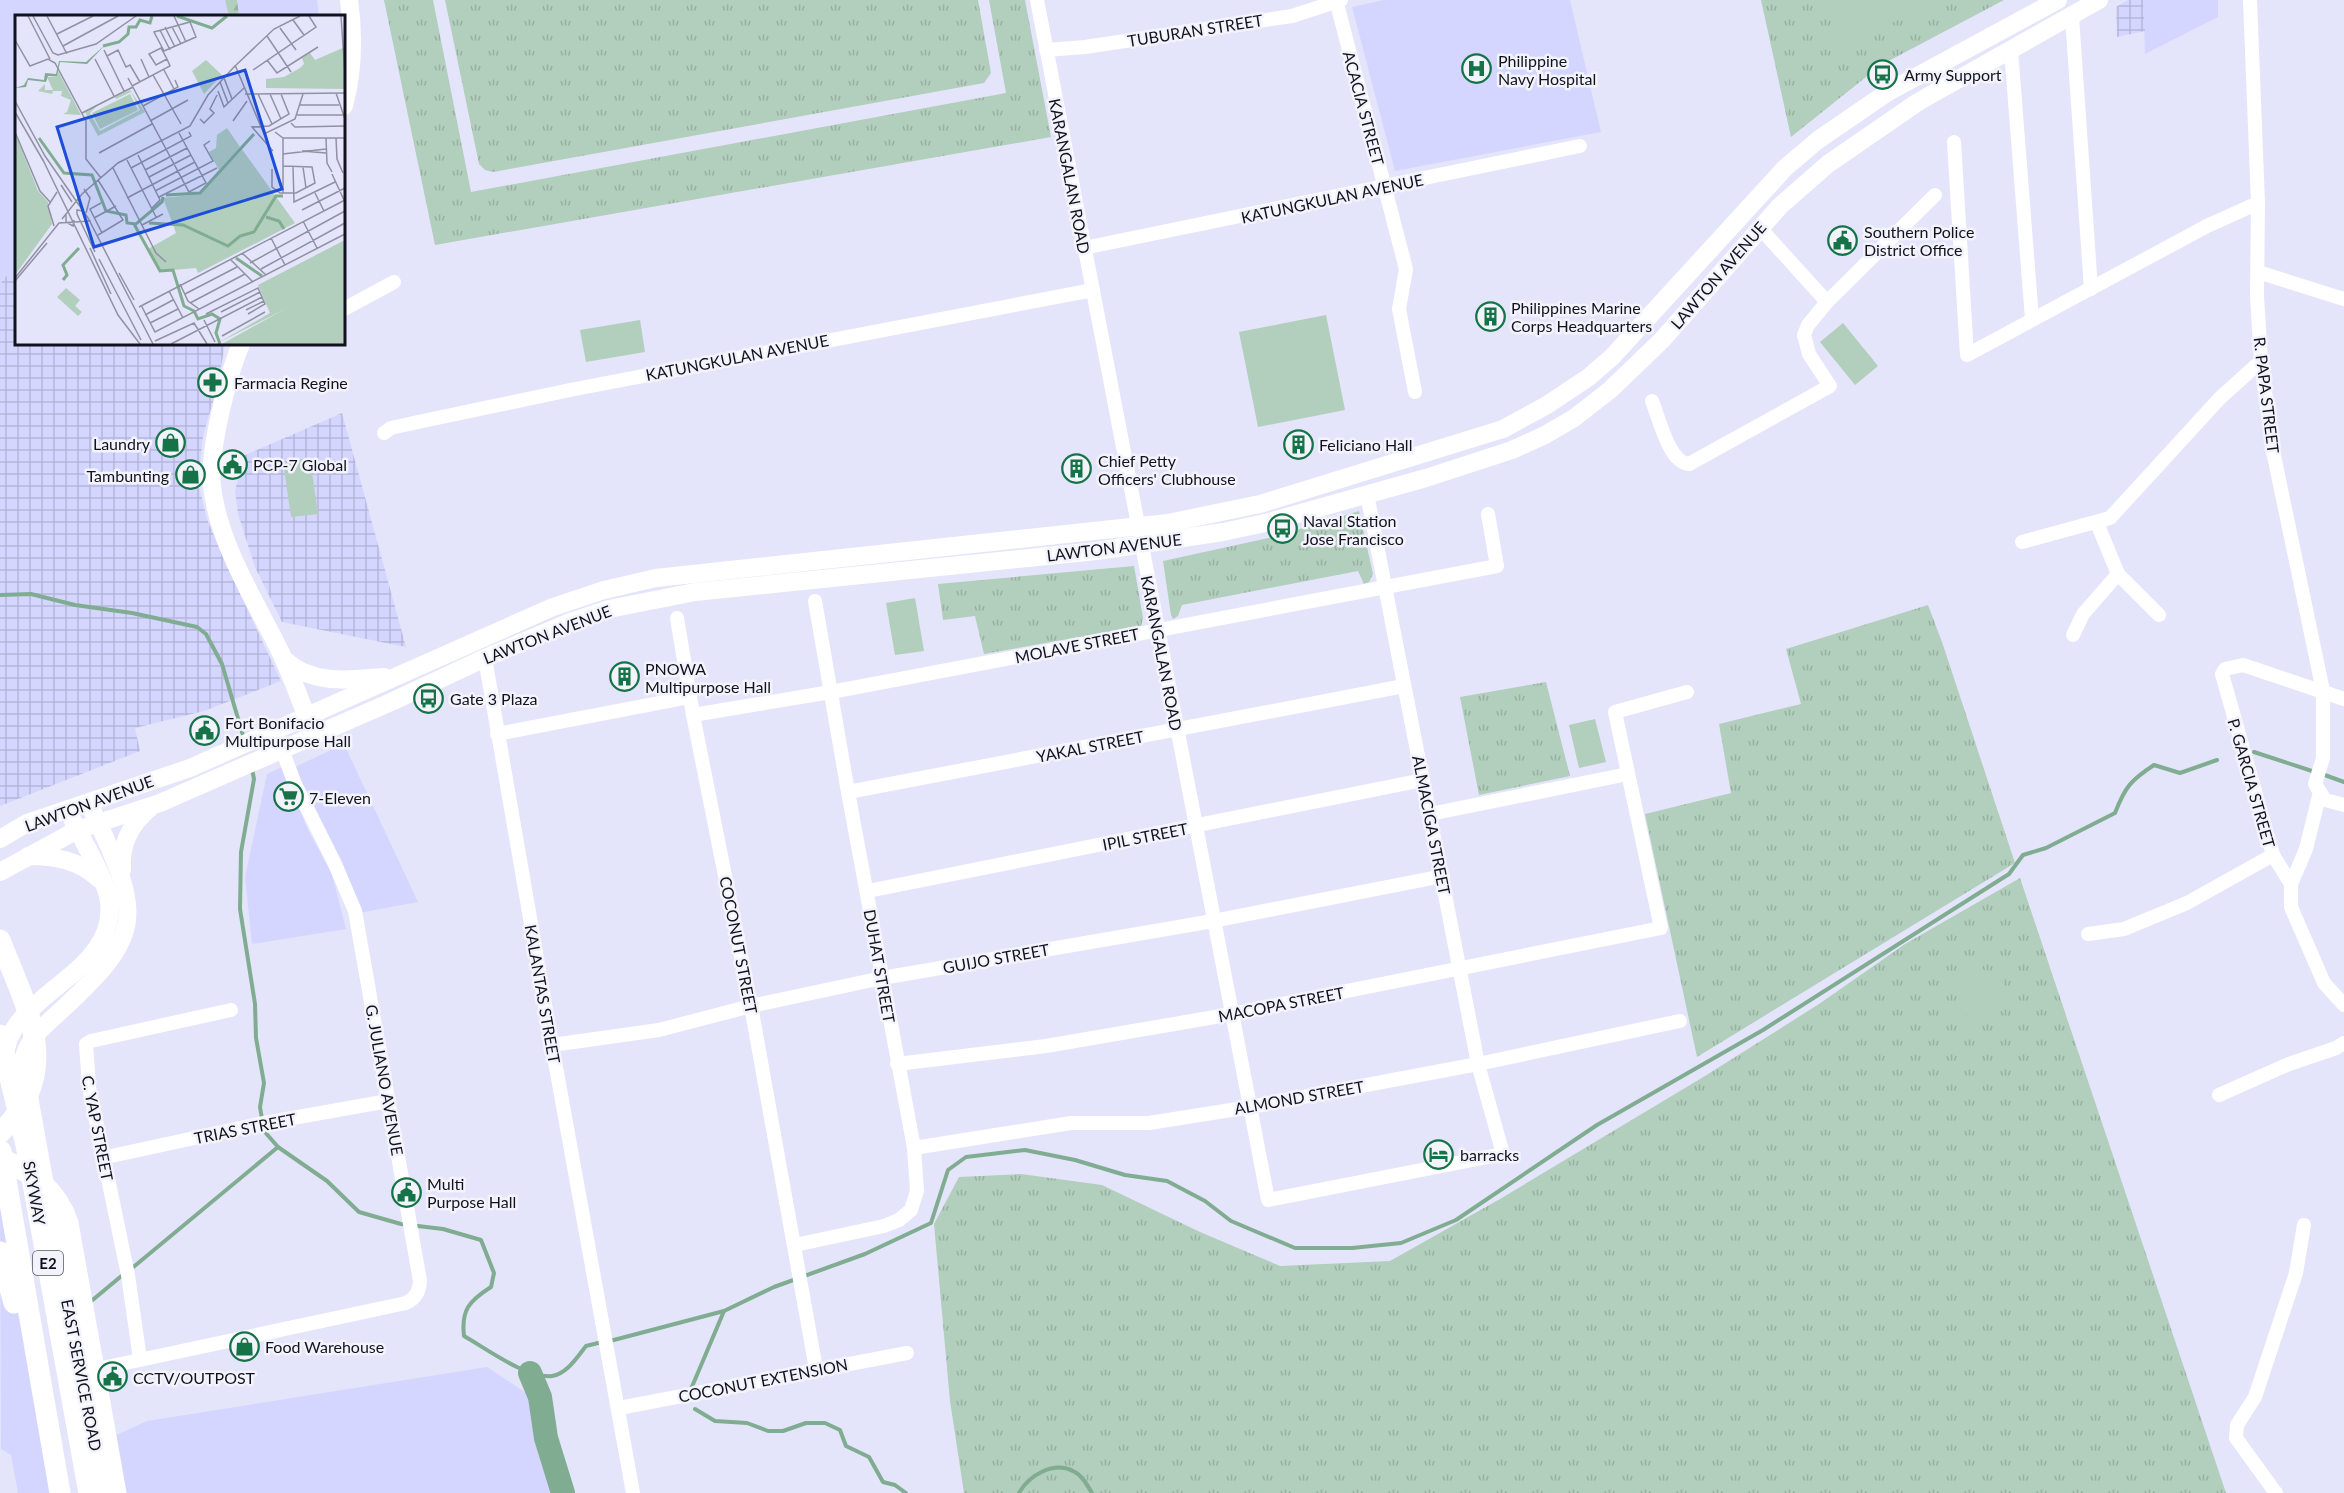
<svg xmlns="http://www.w3.org/2000/svg" width="2344" height="1493" viewBox="0 0 2344 1493" font-family="Lato,sans-serif">
  <style>
    .built { fill: #d4d6ff }
    .industrial { fill: url(#industrial-grid) }
    .grass { fill: url(#grass-tufts) }
    .forest { fill: url(#forest-firs) }
    .pitch { fill: #b2cebc }
    .lines { fill: none; stroke-linecap: round; stroke-linejoin: round }
    .stream { stroke: #80ac91; stroke-width: 4 }
    .river { stroke: #80ac91; stroke-width: 24 }
    .minor { stroke: #fff; stroke-width: 14 }
    .major { stroke: #fff; stroke-width: 18 }
    .highway { stroke: #fff; stroke-width: 21 }
    .labels { text-anchor: middle; dominant-baseline: central; stroke-width: 5; stroke-linejoin: round; paint-order: stroke }
    .shield { fill: #f3f4fb; stroke: #565660; stroke-width: 1.5 }
    .shield-label { font-size: 15px; font-weight: bold; fill: #12121e }
    .street-label { font-size: 16px; fill: #12121e; stroke: #f3f4fb }
    .poi-label { font-size: 16px; fill: #12121e; stroke: #f3f4fb; text-anchor: start }
    .inset-river { fill: none; stroke: #80ac91; stroke-width: 3 }
    .inset-road { fill: none; stroke: #9091a2; stroke-width: 1.5 }
    .view { fill: #1d4ed8; fill-opacity: 0.15; stroke: #1d4ed8; stroke-width: 3 }
    .inset-edge { fill: none; stroke: #12121e; stroke-width: 3 }
  </style>
  <defs>
    <pattern id="industrial-grid" width="8" height="8" patternUnits="userSpaceOnUse" patternTransform="scale(1.5)"><rect width="8" height="8" fill="#d4d6ff"/><path d="M0 4h8M4 0v8" fill="none" stroke="#b5b7da"/></pattern>
    <pattern id="grass-tufts" width="24" height="20" patternUnits="userSpaceOnUse" patternTransform="scale(1.5)"><rect width="24" height="20" fill="#b2cebc"/><path d="M3 7l-1-3M5 7V3M7 7l1-3M15 17l-1-3M17 17v-4M19 17l1-3" fill="none" stroke="#98b0a1"/></pattern>
    <pattern id="forest-firs" width="22" height="20" patternUnits="userSpaceOnUse" patternTransform="scale(1.5)"><rect width="22" height="20" fill="#b2cebc"/><path d="M5 1l3.5 6h-7zM16 11l3.5 6h-7z" fill="#98b0a1"/></pattern>
  </defs>
  <rect width="100%" height="100%" fill="#e4e5fa"/>
  <g class="built">
    <polygon points="0,0 317,0 319,16 16,16 16,274 6,276 0,284"/>
    <polygon points="1384,0 1570,0 1601,132 1395,171 1352,7"/>
    <polygon points="2143,0 2218,0 2218,17 2145,54"/>
    <polygon points="344,744 418,902 359,913 295,767"/>
    <polygon points="284,766 307,828 332,874 346,929 252,944 245,877 267,774"/>
    <polygon points="0,1206 51,1493 18,1493 11,1455 1,1449"/>
    <polygon points="487,1367 532,1397 551,1493 125,1493 114,1436 147,1421"/>
  </g>
  <g class="industrial">
    <polygon points="2128,0 2143,0 2145,31 2117,37 2116,7"/>
    <polygon points="16,274 16,344 225,344 218,384 203,436 198,483 207,519 226,564 281,681 204,711 135,728 140,751 0,806 0,284 6,276"/>
    <polygon points="342,413 406,647 282,622 255,567 238,514 235,491 243,456"/>
  </g>
  <g class="grass">
    <polygon points="384,0 433,0 471,192 1006,93 989,0 1025,0 1051,137 435,245"/>
    <polygon points="445,0 978,0 991,73 984,83 493,172 485,170 479,164"/>
    <polygon points="1761,0 2004,0 1881,65 1791,137"/>
    <polygon points="1359,511 1373,574 1369,582 1364,584 1358,571 1182,605 1178,616 1173,619 1171,615 1163,561 1273,537"/>
    <polygon points="1134,566 1143,618 1141,626 984,654 975,616 943,620 938,584"/>
    <polygon points="1928,605 1942,642 2015,863 1697,1057 1645,814 1731,793 1719,724 1801,704 1786,649"/>
    <polygon points="1546,682 1570,776 1479,795 1460,697"/>
    <polygon points="2020,878 2226,1493 964,1493 950,1401 934,1224 959,1177 1021,1174 1102,1185 1200,1232 1280,1266 1390,1261 1500,1199 1705,1076 1819,1004 1905,944"/>
  </g>
  <polygon class="forest" points="225,0 237,0 239,16 229,16"/>
  <g class="pitch">
    <polygon points="1825,0 1946,0 1839,45"/>
    <polygon points="1326,315 1345,410 1258,427 1239,332"/>
    <polygon points="640,320 645,352 586,362 580,330"/>
    <polygon points="1843,323 1878,366 1855,385 1820,342"/>
    <polygon points="310,458 318,514 291,517 283,462"/>
    <polygon points="915,598 924,651 895,655 886,603"/>
    <polygon points="1595,719 1606,762 1579,768 1569,725"/>
    <path d="M1980,969C1998,972 2013,989 2007,1008L1981,1022L1965,1015C1958,992 1957,982 1980,969Z"/>
  </g>
  <g class="lines">
    <g class="stream">
      <polyline points="0,595 31,594 75,605 132,613 197,627 206,634 222,664 244,739"/>
      <polyline points="2254,752 2315,772"/>
      <path d="M252,769L254,779L241,852L240,909L255,1004L256,1038L264,1083L260,1107L264,1131L278,1147L327,1181L359,1212L401,1224L443,1229L481,1240L494,1273L491,1287C469,1301 461,1310 464,1336C487,1349 527,1379 552,1376C567,1374 578,1356 586,1346L602,1342"/>
      <polyline points="2322,774 2344,782"/>
      <polyline points="131,1269 278,1147"/>
      <polyline points="89,1303 125,1273"/>
      <path d="M610,1341L724,1311L774,1287L865,1254L931,1223L948,1170L966,1157L1025,1150L1075,1160L1125,1175L1167,1181L1205,1201L1231,1221L1295,1248H1352L1401,1243L1456,1220L1597,1125L1763,1030L2009,874L2023,855L2046,848L2115,813C2125,787 2131,780 2154,765L2180,773L2217,760"/>
      <polyline points="691,1389 724,1311"/>
      <polyline points="695,1409 715,1421 747,1423 768,1431 783,1431 806,1423 825,1423 840,1430 846,1446 869,1457 883,1482 895,1485 906,1493"/>
      <path d="M1019,1493C1029,1475 1054,1461 1073,1471C1082,1475 1087,1485 1092,1493"/>
    </g>
    <polyline class="river" points="530,1373 540,1397 546,1438 563,1493"/>
    <g class="minor">
      <polyline points="1037,0 1268,1200 1503,1154 1478,1064 1367,494"/>
      <polyline points="1336,0 1406,269 1399,309 1415,392"/>
      <polyline points="2250,0 2258,203 2257,296 2261,361 2273,451 2323,691 2323,758 2315,784 2325,800 2344,805"/>
      <polyline points="2072,17 2091,289"/>
      <polyline points="1046,50 1085,47 1292,16 1341,0"/>
      <polyline points="2011,50 2032,319"/>
      <polyline points="1954,142 1967,355 2207,226 2258,203"/>
      <polyline points="1760,228 1827,302"/>
      <polyline points="1084,248 1580,146"/>
      <polyline points="2258,272 2344,299"/>
      <polyline points="344,309 394,282"/>
      <path d="M1652,401C1659,418 1669,463 1689,464L1830,386L1809,354L1804,335L1808,325L1827,302L1935,195"/>
      <polyline points="384,433 391,428 418,422 570,390 1093,290"/>
      <polyline points="2022,542 2110,518 2220,398 2261,361"/>
      <polyline points="2118,574 2159,615"/>
      <polyline points="677,618 693,715 751,1006 816,1369"/>
      <polyline points="2073,635 2083,614 2118,574 2097,523"/>
      <polyline points="485,658 552,1045 633,1493"/>
      <polyline points="2344,699 2243,665 2225,669 2222,674 2273,855 2291,884 2291,907 2324,983 2344,1005"/>
      <polyline points="693,715 831,692 1497,566 1488,514"/>
      <polyline points="497,734 690,697"/>
      <polyline points="848,792 1404,686"/>
      <polyline points="1430,814 1628,774"/>
      <polyline points="2291,884 2306,849 2320,792"/>
      <polyline points="868,891 1423,780"/>
      <polyline points="2088,934 2124,929 2187,903 2273,855"/>
      <polyline points="552,1045 659,1030 751,1006 882,978 1213,921 1443,876"/>
      <polyline points="897,1064 1046,1046 1232,1014 1661,928 1615,712 1687,692"/>
      <polyline points="2219,1095 2289,1064 2336,1048 2344,1043"/>
      <polyline points="914,1148 1071,1123 1149,1123 1250,1107 1478,1064 1680,1021"/>
      <polyline points="102,1158 259,1124 388,1101"/>
      <polyline points="795,1245 884,1226 899,1220 911,1210 917,1191 914,1148 848,792 815,601"/>
      <polyline points="140,1359 128,1275 89,1087 86,1044 91,1041 231,1010"/>
      <path d="M88,1371L406,1303C416,1298 419,1292 420,1281L355,911L335,864L295,784L275,731"/>
      <polyline points="619,1408 907,1353"/>
      <polyline points="2276,1493 2236,1438 2237,1425 2255,1397 2296,1273 2304,1225"/>
    </g>
    <g class="major">
      <path d="M344,106C353,72 354,35 349,0"/>
      <path d="M241,344C228,375 208,452 212,486C218,542 254,599 279,649C291,674 300,700 310,725"/>
      <path d="M285,660C312,685 349,680 384,677"/>
      <path d="M93,812C144,919 144,935 55,1016C40,1030 25,1042 23,1063L79,1374L106,1493"/>
      <polyline points="0,839 27,823 190,768 553,607 604,590 656,578 1168,523 1260,504 1503,429 1547,405 1589,377 1612,357 1785,168 1818,140 1888,92 2058,0"/>
      <path d="M28,856C55,856 79,860 99,879"/>
      <path d="M122,870C120,844 130,825 150,808"/>
      <polyline points="0,872 77,830 160,803 391,702 485,658 570,622 609,609 695,592 1096,551 1223,532 1265,523 1426,478 1512,450 1545,435 1574,418 1610,390 1662,340 1780,206 1828,164 1918,102 2099,0"/>
      <path d="M5,1058C6,993 124,974 108,896C102,872 84,843 73,821"/>
    </g>
    <g class="highway">
      <path d="M0,940C27,1010 65,1071 0,1133"/>
      <polyline points="0,1035 26,1145 89,1493"/>
      <polyline points="1,1151 60,1493"/>
      <path d="M0,1158C32,1173 56,1188 68,1223L116,1493"/>
      <polyline points="0,1252 14,1303"/>
    </g>
  </g>
  <defs>
    <symbol id="hospital-ring" viewBox="-11 -11 22 22"><circle r="9.5" fill="#f3f4fb" stroke="#167348" stroke-width="1.5"/><path d="M-5-5h3v3.5h4V-5h3V5h-3V1.5h-4V5h-3Z" fill="#167348"/></symbol>
    <symbol id="bus-ring" viewBox="-11 -11 22 22"><circle r="9.5" fill="#f3f4fb" stroke="#167348" stroke-width="1.5"/><path d="M-5-6H5V4H4V6H2V4H-2V6H-4V4H-5ZM-3.5-4V0h7V-4ZM-3.5 1.2v1.5H-2V1.2ZM2 1.2v1.5H3.5V1.2Z" fill="#167348"/></symbol>
    <symbol id="civic-ring" viewBox="-11 -11 22 22"><circle r="9.5" fill="#f3f4fb" stroke="#167348" stroke-width="1.5"/><path d="M-.6-6.5H3V-4.5H.6V-3L4-1V1h2V6H-6V1h2V-1L-.6-3ZM-1.2 2.5V6h2.4V2.5Z" fill="#167348"/></symbol>
    <symbol id="building-ring" viewBox="-11 -11 22 22"><circle r="9.5" fill="#f3f4fb" stroke="#167348" stroke-width="1.5"/><path d="M-4-6H4V6H1V3H-1V6H-4ZM-2.5-4.3h1.7v1.8h-1.7ZM.8-4.3h1.7v1.8H.8ZM-2.5-1h1.7V.8h-1.7ZM.8-1h1.7V.8H.8Z" fill="#167348"/></symbol>
    <symbol id="pharmacy-ring" viewBox="-11 -11 22 22"><circle r="9.5" fill="#f3f4fb" stroke="#167348" stroke-width="1.5"/><path d="M-2-6h4v4h4v4h-4v4h-4v-4h-4v-4h4Z" fill="#167348"/></symbol>
    <symbol id="shop-ring" viewBox="-11 -11 22 22"><circle r="9.5" fill="#f3f4fb" stroke="#167348" stroke-width="1.5"/><path d="M-5-2.5h2.3a2.7 3.5 0 0 1 5.4 0H5L5.5 6h-11ZM-1.5-2.5h3a1.5 2.3 0 0 0-3 0Z" fill="#167348"/></symbol>
    <symbol id="supermarket-ring" viewBox="-11 -11 22 22"><circle r="9.5" fill="#f3f4fb" stroke="#167348" stroke-width="1.5"/><path d="M-6-5.5h2.5l.6 2H6L4.5 2H-2.5L-4.4-4H-6ZM-1.5 3.2a1.3 1.3 0 1 0 .1 0ZM3 3.2a1.3 1.3 0 1 0 .1 0Z" fill="#167348"/></symbol>
    <symbol id="hotel-ring" viewBox="-11 -11 22 22"><circle r="9.5" fill="#f3f4fb" stroke="#167348" stroke-width="1.5"/><path d="M-6-4.5h1.5V1H6V5H4.5V3h-9V5H-6ZM-4 0a1.8 1.8 0 1 1 3.6 0ZM.5 0V-2.5h3Q6-2.5 6 0Z" fill="#167348"/></symbol>
  </defs>
  <g fill-rule="evenodd">
    <use href="#hospital-ring" x="1460" y="52" width="33" height="33"/>
    <use href="#bus-ring" x="1866" y="58" width="33" height="33"/>
    <use href="#civic-ring" x="1826" y="224" width="33" height="33"/>
    <use href="#building-ring" x="1474" y="300" width="33" height="33"/>
    <use href="#pharmacy-ring" x="196" y="366" width="33" height="33"/>
    <use href="#shop-ring" x="154" y="426" width="33" height="33"/>
    <use href="#building-ring" x="1282" y="428" width="33" height="33"/>
    <use href="#civic-ring" x="216" y="448" width="33" height="33"/>
    <use href="#building-ring" x="1060" y="452" width="33" height="33"/>
    <use href="#shop-ring" x="174" y="458" width="33" height="33"/>
    <use href="#bus-ring" x="1266" y="512" width="33" height="33"/>
    <use href="#building-ring" x="608" y="660" width="33" height="33"/>
    <use href="#bus-ring" x="412" y="682" width="33" height="33"/>
    <use href="#civic-ring" x="188" y="714" width="33" height="33"/>
    <use href="#supermarket-ring" x="272" y="780" width="33" height="33"/>
    <use href="#hotel-ring" x="1422" y="1138" width="33" height="33"/>
    <use href="#civic-ring" x="390" y="1176" width="33" height="33"/>
    <use href="#shop-ring" x="228" y="1330" width="33" height="33"/>
    <use href="#civic-ring" x="96" y="1360" width="33" height="33"/>
  </g>
  <g class="labels">
    <rect class="shield" x="33" y="1251" width="30" height="24" rx="4.5"/>
    <g class="shield-label">
      <text x="48" y="1263">E2</text>
    </g>
    <g class="street-label">
      <text transform="translate(1195 30) rotate(-9)">TUBURAN STREET</text>
      <text transform="translate(1364 108) rotate(75)">ACACIA STREET</text>
      <text transform="translate(1070 176) rotate(79)">KARANGALAN ROAD</text>
      <text transform="translate(1332 198) rotate(-12)">KATUNGKULAN AVENUE</text>
      <text transform="translate(1718 275) rotate(-49)">LAWTON AVENUE</text>
      <text transform="translate(737 357) rotate(-11)">KATUNGKULAN AVENUE</text>
      <text transform="translate(2267 395) rotate(83)">R. PAPA STREET</text>
      <text transform="translate(1114 547) rotate(-7)">LAWTON AVENUE</text>
      <text transform="translate(547 634) rotate(-21)">LAWTON AVENUE</text>
      <text transform="translate(1077 645) rotate(-11)">MOLAVE STREET</text>
      <text transform="translate(1162 653) rotate(79)">KARANGALAN ROAD</text>
      <text transform="translate(1090 746) rotate(-11)">YAKAL STREET</text>
      <text transform="translate(2252 783) rotate(74)">P. GARCIA STREET</text>
      <text transform="translate(89 803) rotate(-20)">LAWTON AVENUE</text>
      <text transform="translate(1432 825) rotate(79)">ALMACIGA STREET</text>
      <text transform="translate(1145 836) rotate(-11)">IPIL STREET</text>
      <text transform="translate(739 945) rotate(79)">COCONUT STREET</text>
      <text transform="translate(996 958) rotate(-10)">GUIJO STREET</text>
      <text transform="translate(880 966) rotate(80)">DUHAT STREET</text>
      <text transform="translate(543 994) rotate(80)">KALANTAS STREET</text>
      <text transform="translate(1281 1004) rotate(-11)">MACOPA STREET</text>
      <text transform="translate(385 1080) rotate(80)">G. JULIANO AVENUE</text>
      <text transform="translate(1299 1097) rotate(-10)">ALMOND STREET</text>
      <text transform="translate(98 1128) rotate(79)">C. YAP STREET</text>
      <text transform="translate(245 1128) rotate(-11)">TRIAS STREET</text>
      <text transform="translate(35 1193) rotate(80)">SKYWAY</text>
      <text transform="translate(82 1375) rotate(79)">EAST SERVICE ROAD</text>
      <text transform="translate(763 1380) rotate(-11)">COCONUT EXTENSION</text>
    </g>
    <g class="poi-label">
      <text x="1498" y="60">Philippine<tspan x="1498" dy="18">Navy Hospital</tspan></text>
      <text x="1904" y="74">Army Support</text>
      <text x="1864" y="231">Southern Police<tspan x="1864" dy="18">District Office</tspan></text>
      <text x="1511" y="307">Philippines Marine<tspan x="1511" dy="18">Corps Headquarters</tspan></text>
      <text x="234" y="382">Farmacia Regine</text>
      <text x="150" y="443" text-anchor="end">Laundry</text>
      <text x="1319" y="444">Feliciano Hall</text>
      <text x="1098" y="460">Chief Petty<tspan x="1098" dy="18">Officers' Clubhouse</tspan></text>
      <text x="253" y="464">PCP-7 Global</text>
      <text x="169" y="475" text-anchor="end">Tambunting</text>
      <text x="1303" y="520">Naval Station<tspan x="1303" dy="18">Jose Francisco</tspan></text>
      <text x="645" y="668">PNOWA<tspan x="645" dy="18">Multipurpose Hall</tspan></text>
      <text x="450" y="698">Gate 3 Plaza</text>
      <text x="225" y="722">Fort Bonifacio<tspan x="225" dy="18">Multipurpose Hall</tspan></text>
      <text x="309" y="797">7-Eleven</text>
      <text x="1460" y="1154">barracks</text>
      <text x="427" y="1183">Multi<tspan x="427" dy="18">Purpose Hall</tspan></text>
      <text x="265" y="1346">Food Warehouse</text>
      <text x="133" y="1377">CCTV/OUTPOST</text>
    </g>
  </g>
  <g transform="translate(15 15)">
    <rect width="330" height="330" fill="#e4e5fa"/>
    <path d="M330,32V74L251,73V64L269,62L285,53L289,49L287,43L295,38L300,45ZM191,45L207,60L189,79L177,56ZM115,75L130,97L83,121L70,97L83,90L75,98L85,116L125,95L116,77L101,84L100,82ZM115,79L123,95L85,114L77,98ZM212,113L225,132L204,155L194,137L201,133L202,120ZM0,118L23,176L33,187L37,209L0,260ZM226,133L280,208L183,258L181,253L146,256L133,234L161,218L148,183L185,179ZM266,291L268,295L201,329L255,298Z" fill="#b2cebc"/>
    <path d="M43,56L66,100L48,99L52,97L56,85L46,81L47,76H38L37,79L23,76L30,69V75H38L32,62L42,61Z" fill="#b2cebc"/>
    <path d="M330,225V329H207L268,295L266,292L255,298L243,270Z" fill="#b2cebc"/>
    <path d="M51,273L65,285L60,291L67,297L63,301L42,282Z" fill="#b2cebc"/>
    <path d="M183 59a9 9 0 1 1 18 0a9 9 0 1 1-18 0Z" fill="#b2cebc"/>
    <path d="M90,30L72,49L45,47L42,61H33L31,67L13,65L11,72L0,73L9,70L13,63L29,65L30,58L41,59L44,46L71,47Z" fill="#80ac91"/>
    <path class="inset-river" d="M162,1L197,13L212,1M88,31L104,27L113,19L114,12H121L125,5L135,8L137,1M24,123L49,158L77,160L91,196L111,200L112,208L121,209L147,187L148,182M151,180L185,178L239,119M251,202L264,206L269,214M134,208L168,210L213,231L225,221L239,217L261,181H268M119,209L145,256L158,255L169,291L179,296L183,304L197,299L205,304L201,318L205,329M221,243L247,261M48,265L52,260L48,250L64,233"/>
    <path class="inset-road" d="M13,1L35,44M18,1L38,38L43,40L81,29L121,1M32,1L52,39M159,1L171,27M326,1L330,60M278,5L289,20M175,7L181,22L149,36L139,17ZM150,12L160,32M157,12L166,29M265,13L281,35M145,15L155,35M42,19L78,1M252,21L276,57M0,25L15,51L33,44L40,48L71,106V144L86,163M48,31L103,1M89,35L109,76M92,41L103,35L111,52L115,50L125,67M80,44L99,81M126,44L134,62M252,45L262,58L303,32M220,50L249,119L280,104L288,79M149,55L159,74M238,55L301,12L294,1M138,60L166,109M113,63L174,177L191,168L164,118M209,63L217,84M205,67L213,88M117,71L155,51L152,44L146,33L134,39L141,50L152,44M203,76L209,92L229,73M321,78L330,104M230,79L330,78M243,79L257,109M255,79L266,104M0,86L30,141L73,203L138,329M285,90H324M128,91L163,72L160,65M0,97L29,147M67,98L118,72M282,100H328M185,104L189,108L199,98L195,94L202,80M135,106L173,85M218,106L232,86M276,108L280,112L330,111M0,117L25,176L35,187M260,117L268,123H330M311,123L312,148L317,157M321,123L322,144L328,158M258,136L237,112L254,111L274,99L266,79M287,136L311,138M84,138L137,109M268,139L311,134M123,140L145,185L137,193M28,145L103,300L125,329M112,145L141,202M278,151L279,187L320,167M288,152L291,173M98,153L141,238L151,247M116,153L176,121L174,117M257,154V172L265,178H281L300,168L297,152L268,151M130,155L172,133M317,159L329,185M134,162L176,140M46,170L57,187M69,174L75,183L71,198M140,176L198,146L189,130L195,126M268,178V123M300,178L309,196M144,182L202,153M112,183L180,147M86,188L75,194L87,218M287,195L330,173M68,196L62,195V199L80,237M51,199V207L58,211L59,205M79,203L101,191M47,204L67,179L103,148L175,111L193,80L219,52L259,14L285,1M288,206L302,233M127,210L148,199M39,211L33,191L42,177M83,220L108,205L83,165M256,223L270,250M75,233L96,279M227,238L251,260M84,244L126,325M215,244L238,267M235,248L330,196M246,254L330,208M104,258L119,285M0,263L44,208L76,206M0,266L32,228M165,269L173,286L184,294M154,276L168,303M170,279L222,252M175,288L230,259M126,290L140,317L330,219M124,292L330,185M231,295L249,286M206,297L245,277M191,299L243,273L250,289L233,299M130,300L158,285M189,305L200,327M135,308L163,294M207,321L250,297M140,326L179,308L192,329M156,329L247,282"/>
    <path class="view" d="M230,55L267,174L79,232L42,112Z"/>
    <rect width="330" height="330" class="inset-edge"/>
  </g>
</svg>
